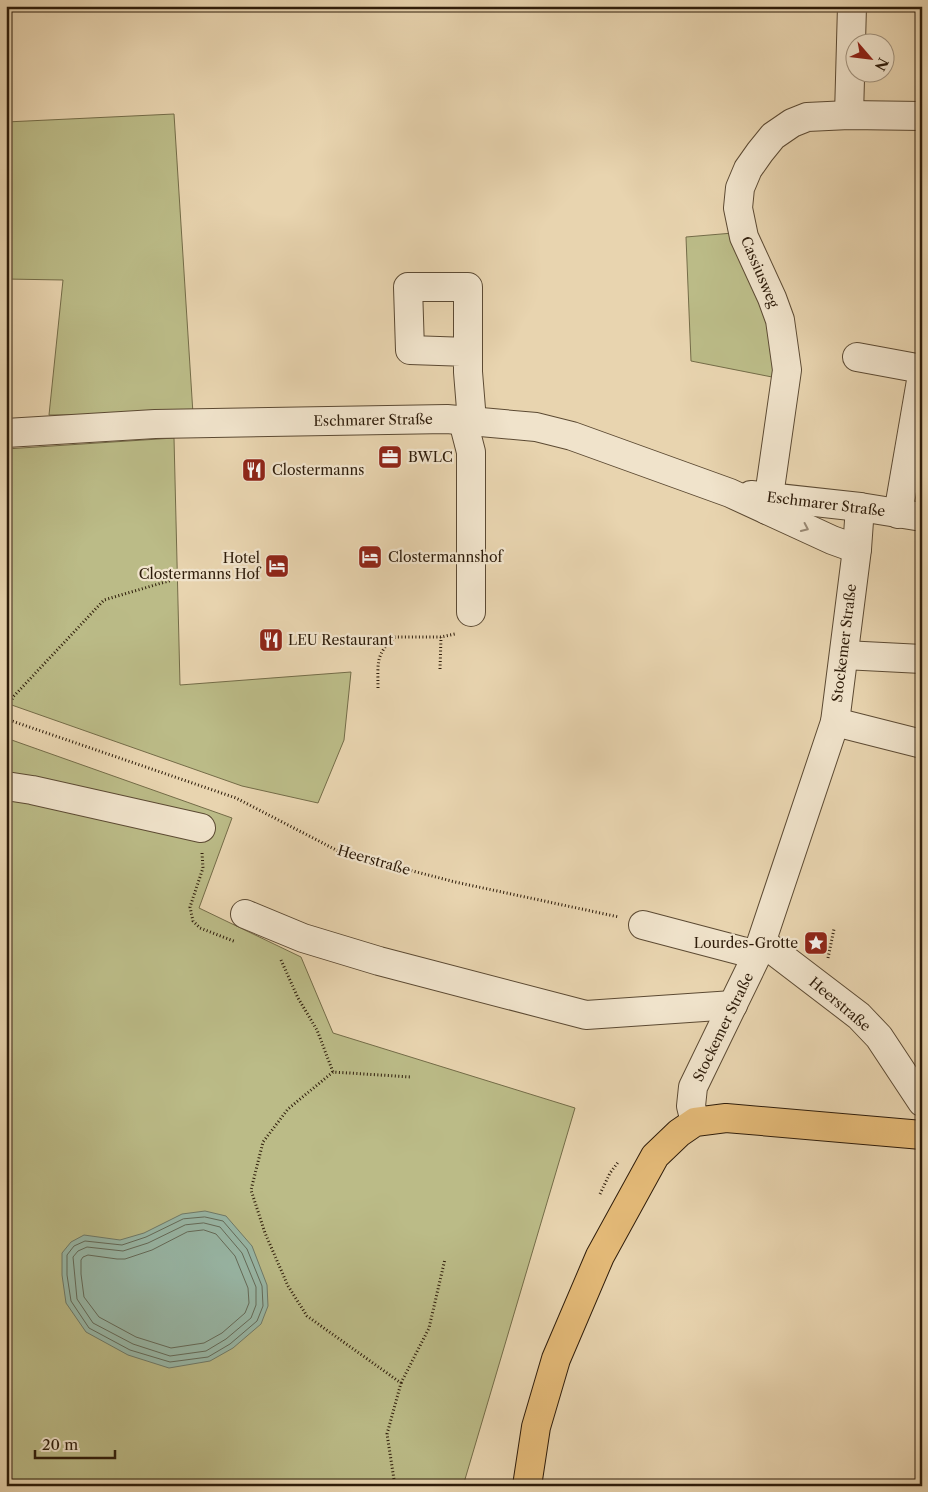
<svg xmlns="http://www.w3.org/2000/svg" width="928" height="1492" viewBox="0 0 928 1492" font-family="'Libre Caslon Text',serif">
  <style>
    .green { fill: #bbbb87; stroke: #746c48 }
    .water { fill: #98b8a8; stroke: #6e7a69 }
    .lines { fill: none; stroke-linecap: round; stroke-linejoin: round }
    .shore { stroke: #636a59; stroke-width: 1 }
    .minor-casing { stroke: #5c4a33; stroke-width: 30 }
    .major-casing { stroke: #2e1c0a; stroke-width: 30 }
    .path { stroke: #2e1c0a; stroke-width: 3; stroke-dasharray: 1 2.5; stroke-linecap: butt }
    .minor { stroke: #f0e3cb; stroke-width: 28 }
    .major { stroke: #e4ba78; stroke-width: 28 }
    .oneway { stroke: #998974 }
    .labels { text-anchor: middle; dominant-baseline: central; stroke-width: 4.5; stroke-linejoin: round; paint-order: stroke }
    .street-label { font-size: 14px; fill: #2e1c0a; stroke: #f0e3cb }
    .poi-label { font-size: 14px; fill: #2e1c0a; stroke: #f0e3cb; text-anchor: start }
  </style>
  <rect width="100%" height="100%" fill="#e8d4af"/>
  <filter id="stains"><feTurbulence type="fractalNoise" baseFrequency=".004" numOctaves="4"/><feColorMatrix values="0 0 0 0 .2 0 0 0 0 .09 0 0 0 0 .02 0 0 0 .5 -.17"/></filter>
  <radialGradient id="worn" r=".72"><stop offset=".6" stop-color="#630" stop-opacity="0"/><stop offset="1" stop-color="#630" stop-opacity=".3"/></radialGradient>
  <g class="green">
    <polygon points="174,114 193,414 49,415 63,280 6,279 6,122"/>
    <polygon points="733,233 772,325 777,378 691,361 686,237"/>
    <polygon points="174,438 180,685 351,672 344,740 318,803 242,786 6,703 6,449"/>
    <polygon points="6,738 232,818 199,908 301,957 333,1033 575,1108 463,1486 6,1486"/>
  </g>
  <polygon class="water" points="205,1211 226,1216 252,1246 267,1285 268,1306 261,1324 233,1348 210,1361 169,1368 128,1355 86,1332 66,1303 62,1275 62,1253 71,1242 84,1235 120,1240 144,1233 182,1214"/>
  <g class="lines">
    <g class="shore">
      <polygon points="205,1217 223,1221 247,1249 262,1286 263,1306 257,1321 230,1344 208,1357 170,1362 130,1350 89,1328 71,1301 67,1275 67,1255 74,1246 85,1241 122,1245 146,1237 183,1219"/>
      <polygon points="204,1223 220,1227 242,1253 256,1287 256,1305 251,1318 226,1339 206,1351 170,1356 133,1344 93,1323 77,1299 73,1257 78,1251 87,1247 123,1251 148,1243 185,1225"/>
      <polygon points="204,1230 216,1234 235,1256 248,1288 249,1303 245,1313 222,1333 204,1343 171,1348 136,1337 99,1317 84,1297 81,1274 81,1260 83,1257 88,1255 117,1259 125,1259 152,1250 187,1232"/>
    </g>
    <defs>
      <g id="minor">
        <polyline points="849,115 852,6"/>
        <polyline points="468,352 410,350 408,287 468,287 468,372 472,421"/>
        <polyline points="857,357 922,369"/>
        <polyline points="463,421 471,452 471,612"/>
        <polyline points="6,433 155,424 447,419 536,427 572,436 730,493 832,540 857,549"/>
        <polyline points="751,495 860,507 922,517"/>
        <polyline points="767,510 787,370 780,320 772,298 744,237 738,208 740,188 748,169 760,152 773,136 792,123 807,117 849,115 922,116"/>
        <polyline points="898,514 922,375"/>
        <polyline points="844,655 922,659"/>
        <polyline points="835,722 922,744"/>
        <polyline points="6,786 32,790 201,828"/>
        <polyline points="245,914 303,938 379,961 586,1015 733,1005"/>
        <polyline points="643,925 757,955"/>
        <polyline points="762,942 859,1016 879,1037 922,1102"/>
        <polyline points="695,1122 691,1106 693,1087 757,955 835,722 857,549 860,507"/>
      </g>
      <polyline id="major" points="527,1486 536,1427 556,1359 600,1256 655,1156 679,1133 695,1122 726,1118 922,1135"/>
    </defs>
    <use href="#minor" class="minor-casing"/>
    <use href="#major" class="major-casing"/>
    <g class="path">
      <polyline points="440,669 441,637"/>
      <path d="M378,688C378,664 375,654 395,637H441L455,634"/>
      <polyline points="6,712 13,697 104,600 172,580"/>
      <polyline points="6,719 236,798 340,852 455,882 619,917"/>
      <polyline points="202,853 203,868 190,907 193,921 200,928 236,942"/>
      <polyline points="828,958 834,929"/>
      <polyline points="281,960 298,998 317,1030 333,1072"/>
      <polyline points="600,1194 610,1173 619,1161"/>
      <polyline points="401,1383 429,1328 445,1259"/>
      <polyline points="395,1486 387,1434 401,1383 307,1316 288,1286 265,1233 251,1190 263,1142 288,1109 333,1072 411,1077"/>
    </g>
    <use href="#minor" class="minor"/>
    <use href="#major" class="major"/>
  </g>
  <defs><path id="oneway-chevron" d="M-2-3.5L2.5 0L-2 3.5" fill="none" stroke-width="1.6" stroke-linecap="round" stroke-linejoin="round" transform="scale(1.25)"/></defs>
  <use class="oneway" href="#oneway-chevron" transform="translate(805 528) rotate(25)"/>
  <defs>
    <symbol id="office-square" viewBox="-11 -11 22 22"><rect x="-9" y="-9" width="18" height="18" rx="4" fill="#8f2418" stroke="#f0e3cb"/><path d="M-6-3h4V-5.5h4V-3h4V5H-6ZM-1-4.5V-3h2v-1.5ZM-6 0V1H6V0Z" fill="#fff"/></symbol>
    <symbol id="restaurant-square" viewBox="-11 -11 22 22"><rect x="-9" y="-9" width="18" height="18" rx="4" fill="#8f2418" stroke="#f0e3cb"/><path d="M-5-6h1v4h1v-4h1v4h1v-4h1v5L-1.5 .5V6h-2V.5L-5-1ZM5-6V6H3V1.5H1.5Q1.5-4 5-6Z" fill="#fff"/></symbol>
    <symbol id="hotel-square" viewBox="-11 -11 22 22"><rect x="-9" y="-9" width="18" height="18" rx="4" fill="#8f2418" stroke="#f0e3cb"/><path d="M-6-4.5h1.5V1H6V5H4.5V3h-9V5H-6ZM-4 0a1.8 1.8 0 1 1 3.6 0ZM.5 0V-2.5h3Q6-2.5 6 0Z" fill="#fff"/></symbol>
    <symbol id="sight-square" viewBox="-11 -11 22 22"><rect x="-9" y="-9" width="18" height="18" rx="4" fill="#8f2418" stroke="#f0e3cb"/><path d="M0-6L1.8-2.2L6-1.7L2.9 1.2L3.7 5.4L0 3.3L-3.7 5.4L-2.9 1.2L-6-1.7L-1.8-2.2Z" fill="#fff"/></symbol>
  </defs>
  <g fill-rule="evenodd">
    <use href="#office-square" x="376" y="443" width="28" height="28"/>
    <use href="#restaurant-square" x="240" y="456" width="28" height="28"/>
    <use href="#hotel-square" x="356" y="543" width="28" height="28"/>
    <use href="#hotel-square" x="263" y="552" width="28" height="28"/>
    <use href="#restaurant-square" x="257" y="626" width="28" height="28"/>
    <use href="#sight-square" x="802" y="929" width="28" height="28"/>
  </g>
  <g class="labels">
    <g class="street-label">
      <text transform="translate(760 272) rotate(67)">Cassiusweg</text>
      <text transform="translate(373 420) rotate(-1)">Eschmarer Straße</text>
      <text transform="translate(826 504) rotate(7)">Eschmarer Straße</text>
      <text transform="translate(844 643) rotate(-83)">Stockemer Straße</text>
      <text transform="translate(374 860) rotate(16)">Heerstraße</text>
      <text transform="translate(840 1004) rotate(40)">Heerstraße</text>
      <text transform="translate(723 1027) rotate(-64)">Stockemer Straße</text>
    </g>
    <g class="poi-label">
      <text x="408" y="457">BWLC</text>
      <text x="272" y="470">Clostermanns</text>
      <text x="388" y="557">Clostermannshof</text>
      <text x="260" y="558" text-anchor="end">Hotel<tspan x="260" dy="16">Clostermanns Hof</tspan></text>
      <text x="288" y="640">LEU Restaurant</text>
      <text x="798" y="943" text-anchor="end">Lourdes-Grotte</text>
    </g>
  </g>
  <rect width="928" height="1492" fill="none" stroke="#e8d4af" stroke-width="25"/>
  <rect x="8" y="8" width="913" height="1477" fill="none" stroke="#2e1c0a" stroke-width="2.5"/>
  <rect x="12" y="12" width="903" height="1467" fill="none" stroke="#2e1c0a"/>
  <g transform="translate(870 58) rotate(118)"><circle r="24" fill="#f0e3cb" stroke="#a2937e"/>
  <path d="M0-4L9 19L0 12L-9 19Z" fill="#8f2418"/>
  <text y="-8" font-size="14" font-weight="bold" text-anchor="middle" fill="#2e1c0a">N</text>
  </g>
  <path d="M35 1450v8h80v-8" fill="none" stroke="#2e1c0a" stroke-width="2.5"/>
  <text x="42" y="1450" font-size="15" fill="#2e1c0a" stroke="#f0e3cb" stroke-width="4" paint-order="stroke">20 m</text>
  <rect width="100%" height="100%" filter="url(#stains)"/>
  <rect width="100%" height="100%" fill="url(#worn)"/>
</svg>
